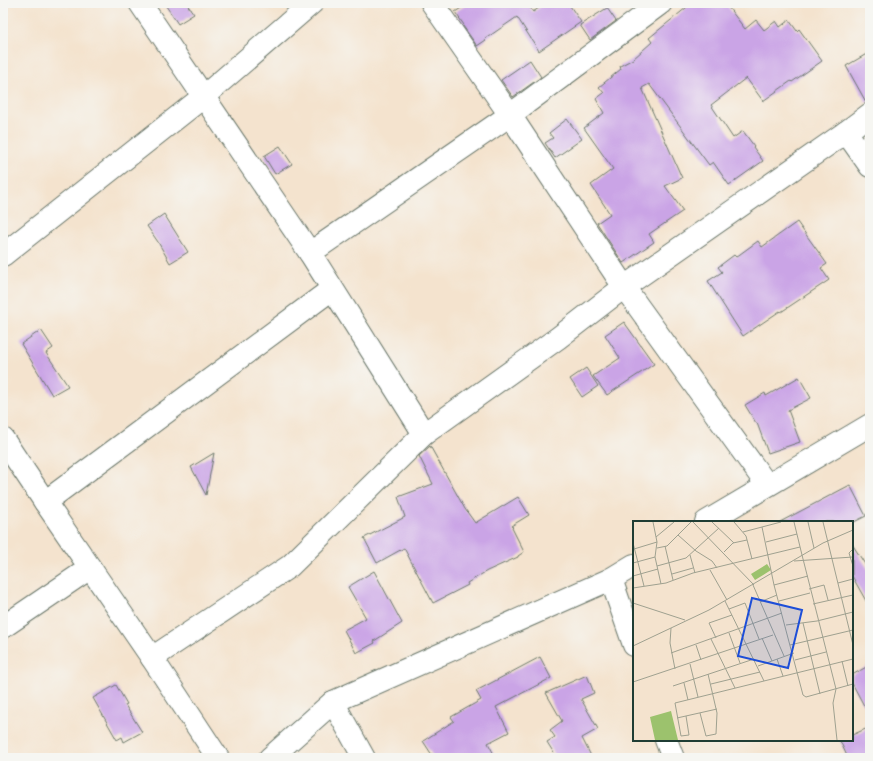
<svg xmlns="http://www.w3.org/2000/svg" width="873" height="761" viewBox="0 0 873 761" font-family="Mynerve,sans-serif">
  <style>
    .building { fill: #caa4e6 }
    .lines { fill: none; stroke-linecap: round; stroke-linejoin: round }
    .minor-casing { stroke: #6a776a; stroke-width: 24 }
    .minor { stroke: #fff; stroke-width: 22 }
    .inset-road { fill: none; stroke: #9fa190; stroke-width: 1 }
    .view { fill: #1d4ed8; fill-opacity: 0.15; stroke: #1d4ed8; stroke-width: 2 }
    .inset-edge { fill: none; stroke: #1f3d34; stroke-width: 2 }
  </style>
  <rect width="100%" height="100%" fill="#f6f6f2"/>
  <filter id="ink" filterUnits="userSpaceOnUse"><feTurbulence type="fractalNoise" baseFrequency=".025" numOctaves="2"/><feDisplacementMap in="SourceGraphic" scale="8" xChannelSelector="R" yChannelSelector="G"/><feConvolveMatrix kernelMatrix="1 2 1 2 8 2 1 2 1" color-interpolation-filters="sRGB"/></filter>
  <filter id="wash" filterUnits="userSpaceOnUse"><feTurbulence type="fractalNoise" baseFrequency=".012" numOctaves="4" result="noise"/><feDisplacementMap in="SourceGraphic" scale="16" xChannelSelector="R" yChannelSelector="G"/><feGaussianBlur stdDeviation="0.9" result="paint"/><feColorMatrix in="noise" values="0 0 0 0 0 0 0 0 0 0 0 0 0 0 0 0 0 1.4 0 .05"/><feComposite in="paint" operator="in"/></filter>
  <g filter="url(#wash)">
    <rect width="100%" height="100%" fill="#f4e3ce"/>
    <g id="blocks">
      <g class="building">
        <polygon points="164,3 186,3 194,14 178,24"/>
        <polygon points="469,3 537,3 530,8 533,12 546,3 568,3 581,22 539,51 517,17 485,39 486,40 477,46 463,26 464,25 455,12"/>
        <polygon points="692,3 725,3 745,29 756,20 764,30 776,21 780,27 789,20 797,31 799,29 822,61 792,82 791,81 763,101 747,79 746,78 711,105 733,138 743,131 754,146 753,147 763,161 729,185 713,162 709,165 649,84 642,88 682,178 665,186 683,211 649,234 654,242 623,263 597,223 610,214 591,185 613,169 584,128 604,113 596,99 604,93 599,87 621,69 620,66 633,59 652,42 649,38"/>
        <polygon points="607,8 616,21 590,40 580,25"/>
        <polygon points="870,52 870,102 866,102 846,66"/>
        <polygon points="530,60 541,77 513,97 501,80"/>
        <polygon points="567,119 582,139 555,158 545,143 553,138 549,133"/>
        <polygon points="280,146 292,164 275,174 264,156"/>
        <polygon points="164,214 188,252 170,263 158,242 147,226"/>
        <polygon points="797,222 827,264 821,268 829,280 781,312 780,311 743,336 708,281 722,272 718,267 734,255 736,257 758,241 762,247"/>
        <polygon points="624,322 654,364 607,395 593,376 620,358 605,335"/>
        <polygon points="41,330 53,348 46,353 68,386 52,395 21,344"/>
        <polygon points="586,368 598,386 582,397 570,379"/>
        <polygon points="799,377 811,398 788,410 800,442 768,453 757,423 756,423 745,405 765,393 766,396"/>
        <polygon points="430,446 465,509 475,523 518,497 529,515 511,526 513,527 512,528 524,552 518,556 518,557 487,571 467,583 468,585 433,603 404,548 377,563 364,538 405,517 398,497 433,484 419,456"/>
        <polygon points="214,453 206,495 191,467"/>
        <polygon points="850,485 866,516 854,522 780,522"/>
        <polygon points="852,544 870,572 870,608 852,576"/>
        <polygon points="374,571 402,623 374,641 375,643 356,653 344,630 366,618 348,587"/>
        <polygon points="540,657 551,678 496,707 509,732 488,743 496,758 434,758 423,741 454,721 451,717 481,700 476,691"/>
        <polygon points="870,665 870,717 852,683 852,675"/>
        <polygon points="587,675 594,693 581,699 598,729 582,738 592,758 557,758 547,742 555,737 550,730 562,721 546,693"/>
        <polygon points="116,685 127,704 125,705 142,732 124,742 122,737 117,740 93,698"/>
        <polygon points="870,727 870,758 848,758 840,741 852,740 852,735"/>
      </g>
    </g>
  </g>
  <g filter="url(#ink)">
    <use href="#blocks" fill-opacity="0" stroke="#6a776a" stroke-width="1"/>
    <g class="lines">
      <defs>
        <g id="minor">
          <polyline points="140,3 310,253 424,434"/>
          <polyline points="432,3 510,115 624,287 767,485"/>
          <polyline points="846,132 870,166"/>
          <polyline points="310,253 510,115 661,3"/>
          <polyline points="3,255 203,97 312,3"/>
          <polyline points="3,439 45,502 152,658 218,758"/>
          <polyline points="45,502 332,289"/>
          <polyline points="706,522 870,425"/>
          <polyline points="611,579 634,645"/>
          <polyline points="3,627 90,568"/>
          <polyline points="152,658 290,566 424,434 558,338 624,287 846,132 870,114"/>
          <polyline points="333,702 364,758"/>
          <polyline points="666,740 673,758"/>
          <polyline points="270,758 333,702 611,579 634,565"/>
        </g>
      </defs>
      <use href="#minor" class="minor-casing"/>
      <use href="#minor" class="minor"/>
    </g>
  </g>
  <g transform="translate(633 521)">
    <rect width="220" height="220" fill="#f4e3ce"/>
    <path d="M134,43L138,49L122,59L118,53ZM38,190L45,219H22L17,196Z" fill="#9cc26d"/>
    <path class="inset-road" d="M20,1L24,21L22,36L28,63M60,1L121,64M79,1L101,22M101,1L113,15L119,38M161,1L169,34M175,1L181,27M190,1L220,124M129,6L141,64L170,174L173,176L220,163M110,11L148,1M45,14L63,30L79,40L84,47M23,16L41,1M133,21L164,13M0,22L11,65M32,25L40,59M24,27L34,25L58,1M1,28L24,21M220,28L216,32L220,45M91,31L100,22L114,19M57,34L62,52M169,34L203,168L200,182L204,219M161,40L220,36M0,42L22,36M24,45L53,37L86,7M77,49L94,79M39,53L60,47M0,55L25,48M205,62L220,58M120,64L151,135M141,64L175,55M0,67L33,62L60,52L167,26M176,68L191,64L195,79M92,80L131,160M146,80L177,72M127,81L144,74M0,82L52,99M180,83L220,74M96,88L112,82L126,118M170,102L187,173M153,104L184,100L220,91M38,107L37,122L42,148M96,112L107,142M83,117L76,102L99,94M129,117L139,140M78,118L102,167M63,124L68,139M157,124L220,109M0,125L76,89L190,22L220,9M38,132L149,92M144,138L150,155M162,139L193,131M209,140L215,165M57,143L65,176M125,145L161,132M0,161L140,114M51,162L55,179M78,163L127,151M40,165L121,138M67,192L73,215L83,213L84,192L75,153M53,195L56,214L48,215L42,182L220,138M44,197L84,188"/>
    <path class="view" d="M119,77L169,89L155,147L105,135Z"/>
    <rect width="220" height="220" class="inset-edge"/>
  </g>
  <rect width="873" height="761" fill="none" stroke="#f6f6f2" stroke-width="16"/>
</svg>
